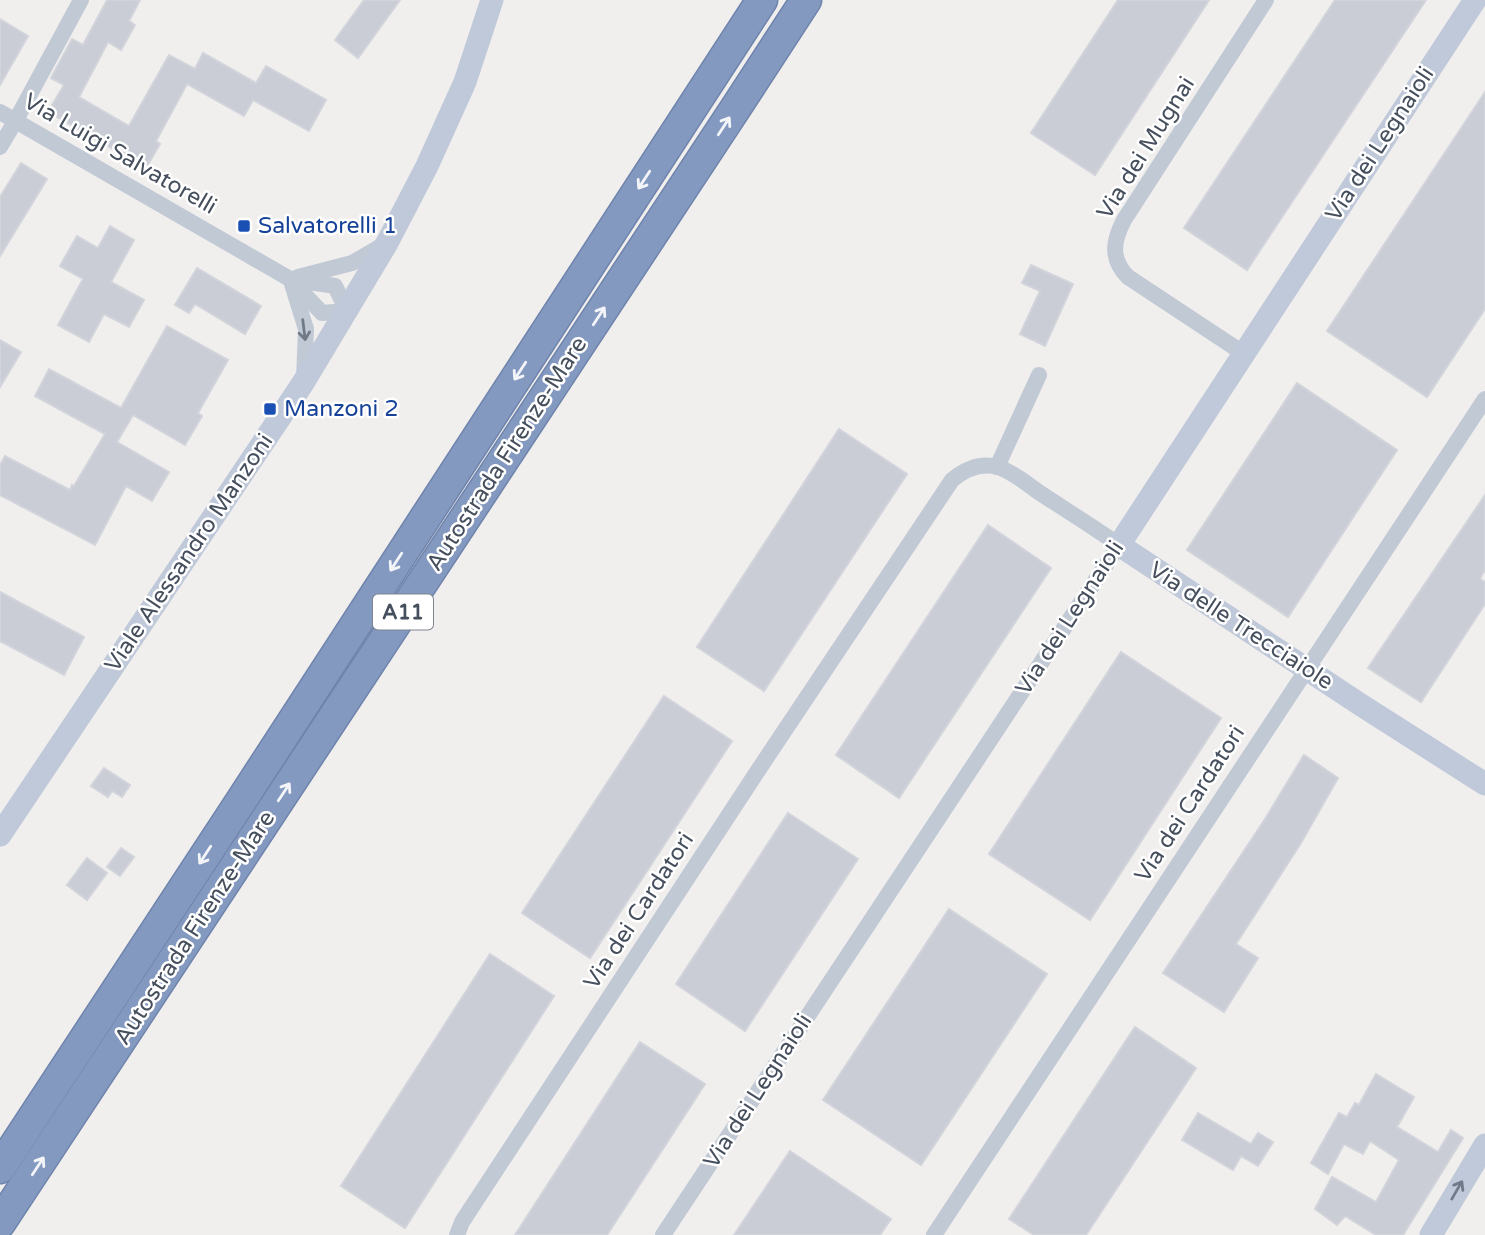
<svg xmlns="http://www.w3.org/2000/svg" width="1485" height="1235" viewBox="0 0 1485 1235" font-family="'Varela Round',sans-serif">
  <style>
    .building { fill: #cacdd5; stroke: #d2d4db; stroke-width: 2 }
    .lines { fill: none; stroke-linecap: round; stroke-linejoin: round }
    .highway-casing { stroke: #6f84ac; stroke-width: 33 }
    .street { stroke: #c1c9d5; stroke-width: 16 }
    .secondary { stroke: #c0c9d9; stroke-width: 23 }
    .highway { stroke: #8499c0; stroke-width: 30 }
    .oneway { stroke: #f3f5f9 }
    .oneway2 { stroke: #717a87 }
    .oneway3 { stroke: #717a88 }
    .transit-dot { fill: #1a4fb4; stroke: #fff; stroke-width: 2.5 }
    .labels { text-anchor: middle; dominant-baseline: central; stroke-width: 5; stroke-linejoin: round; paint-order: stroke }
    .shield { fill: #fff; stroke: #7e848e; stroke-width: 2 }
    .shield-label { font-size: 21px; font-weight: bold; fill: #464f5d }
    .street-label { font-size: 23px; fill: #464f5d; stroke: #fff }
    .transit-label { font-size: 23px; fill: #164399; stroke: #fff; text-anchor: start }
  </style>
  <rect width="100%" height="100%" fill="#f1efee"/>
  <g class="building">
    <polygon points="107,0 140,0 129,21 135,25 121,50 108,42 79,97 129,126 169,55 195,69 203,53 256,83 266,66 326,100 309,131 253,100 244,116 187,84 156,141 160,144 146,168 48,112 64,85 51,78 72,39 83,45"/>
    <polygon points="364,0 400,0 358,58 335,40"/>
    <polygon points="1118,0 1209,0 1095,175 1031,133"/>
    <polygon points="1335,0 1426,0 1247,270 1184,228"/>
    <polygon points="0,19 28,36 0,85"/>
    <polygon points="1485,92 1485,309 1427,397 1327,331"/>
    <polygon points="21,163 47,179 0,256 0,197"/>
    <polygon points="110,226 134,240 111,282 144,300 129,327 104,314 89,342 58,325 83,279 60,266 77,236 98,248"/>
    <polygon points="1031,265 1073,284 1045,346 1020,334 1040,291 1022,283"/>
    <polygon points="197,268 261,306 245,334 195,304 189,313 175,305"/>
    <polygon points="167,326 228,360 198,413 202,416 185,445 133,415 117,442 169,472 152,501 126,486 95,545 0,495 0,465 5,456 70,490 72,485 74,486 105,434 35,396 49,369 121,408"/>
    <polygon points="0,340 21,352 0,387"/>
    <polygon points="1297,383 1397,450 1288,617 1187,550"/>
    <polygon points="839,429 907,474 764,691 697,647"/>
    <polygon points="1485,495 1485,570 1480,579 1485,582 1485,604 1421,702 1368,668"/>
    <polygon points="988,525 1051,568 899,798 836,755"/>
    <polygon points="0,592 84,637 64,675 0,641"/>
    <polygon points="1121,652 1221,718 1090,920 989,854"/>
    <polygon points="664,696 732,741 590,958 522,913"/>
    <polygon points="1304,755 1338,778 1301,843 1236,944 1258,958 1224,1012 1163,973 1265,819"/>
    <polygon points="104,768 130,785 122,797 112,791 108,797 91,786"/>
    <polygon points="788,813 858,859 745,1031 676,984"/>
    <polygon points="121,848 134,857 120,876 107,867"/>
    <polygon points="87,858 107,873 87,900 67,885"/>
    <polygon points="949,909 1047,974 921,1165 823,1100"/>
    <polygon points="490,954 554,996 405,1228 341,1186"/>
    <polygon points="1135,1027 1196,1068 1086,1235 1034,1235 1009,1219"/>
    <polygon points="640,1042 705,1084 607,1235 515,1235"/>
    <polygon points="1376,1074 1414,1097 1397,1127 1438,1152 1451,1130 1463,1138 1403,1235 1376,1235 1345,1216 1337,1225 1315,1209 1332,1177 1376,1202 1399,1160 1370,1141 1363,1154 1344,1144 1328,1174 1311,1163 1339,1113 1347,1117 1355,1103 1359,1105"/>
    <polygon points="1198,1113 1251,1144 1258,1133 1273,1142 1258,1166 1241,1156 1233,1170 1182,1140"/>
    <polygon points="790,1151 891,1219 880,1235 734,1235"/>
  </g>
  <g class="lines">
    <defs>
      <g id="highway">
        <polyline points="0,1168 241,801 762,0"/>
        <polyline points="0,1223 735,109 806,0"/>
      </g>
    </defs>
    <use href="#highway" class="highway-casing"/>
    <g class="street">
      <polyline points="0,112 290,279 322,313 347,311 335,286 290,279"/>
      <polyline points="0,147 16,120 81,0"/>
      <polyline points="298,277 352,263 385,244"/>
      <polyline points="292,284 306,329 304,379"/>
      <path d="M1243,353L1128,277C1110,259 1113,241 1124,220L1266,0"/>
      <polyline points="997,467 1039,375"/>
      <path d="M457,1235L462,1222L757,772L952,480C965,469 980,462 998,467C1013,472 1027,484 1040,493C1066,510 1093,527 1119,545L663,1235"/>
      <polyline points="934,1235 1485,399"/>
    </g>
    <g class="secondary">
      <polyline points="1475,0 1119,545 1358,703 1485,784"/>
      <polyline points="0,835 303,383 387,243 427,166 465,82 492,0"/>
      <polyline points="1431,1235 1485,1145"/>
    </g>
    <use href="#highway" class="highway"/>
  </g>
  <defs><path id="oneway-shaft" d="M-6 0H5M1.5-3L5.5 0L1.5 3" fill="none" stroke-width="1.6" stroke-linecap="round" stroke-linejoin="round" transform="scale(1.75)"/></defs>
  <g class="oneway">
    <use href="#oneway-shaft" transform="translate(724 126) rotate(-57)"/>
    <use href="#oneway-shaft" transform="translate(644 180) rotate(123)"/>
    <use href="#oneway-shaft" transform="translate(599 316) rotate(-57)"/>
    <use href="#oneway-shaft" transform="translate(520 371) rotate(123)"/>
    <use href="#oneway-shaft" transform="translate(396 562) rotate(123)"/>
    <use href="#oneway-shaft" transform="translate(284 792) rotate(-57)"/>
    <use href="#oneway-shaft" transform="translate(205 855) rotate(123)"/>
    <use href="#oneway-shaft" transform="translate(38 1166) rotate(-57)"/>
  </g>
  <use class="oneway2" href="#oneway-shaft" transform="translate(304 330) rotate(83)"/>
  <use class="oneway3" href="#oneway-shaft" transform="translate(1457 1190) rotate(-60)"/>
  <g class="transit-dot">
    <rect x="237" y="219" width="14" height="14" rx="3.5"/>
    <rect x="263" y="402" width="14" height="14" rx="3.5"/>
  </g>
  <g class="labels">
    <rect class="shield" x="373" y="594.5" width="60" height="35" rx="5"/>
    <g class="shield-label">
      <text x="403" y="612">A11</text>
    </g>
    <g class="street-label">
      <text transform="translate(1380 144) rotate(-57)">Via dei Legnaioli</text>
      <text transform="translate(1146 148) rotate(-58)">Via dei Mugnai</text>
      <text transform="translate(120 154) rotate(30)">Via Luigi Salvatorelli</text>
      <text transform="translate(507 454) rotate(-57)">Autostrada Firenze-Mare</text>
      <text transform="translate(189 553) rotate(-56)">Viale Alessandro Manzoni</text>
      <text transform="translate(1070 618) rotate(-57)">Via dei Legnaioli</text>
      <text transform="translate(1241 626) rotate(33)">Via delle Trecciaiole</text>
      <text transform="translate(1190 804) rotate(-57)">Via dei Cardatori</text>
      <text transform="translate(639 911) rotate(-57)">Via dei Cardatori</text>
      <text transform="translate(195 928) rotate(-57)">Autostrada Firenze-Mare</text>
      <text transform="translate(758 1091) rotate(-57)">Via dei Legnaioli</text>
    </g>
    <g class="transit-label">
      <text x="258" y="226">Salvatorelli 1</text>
      <text x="284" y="409">Manzoni 2</text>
    </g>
  </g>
</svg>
